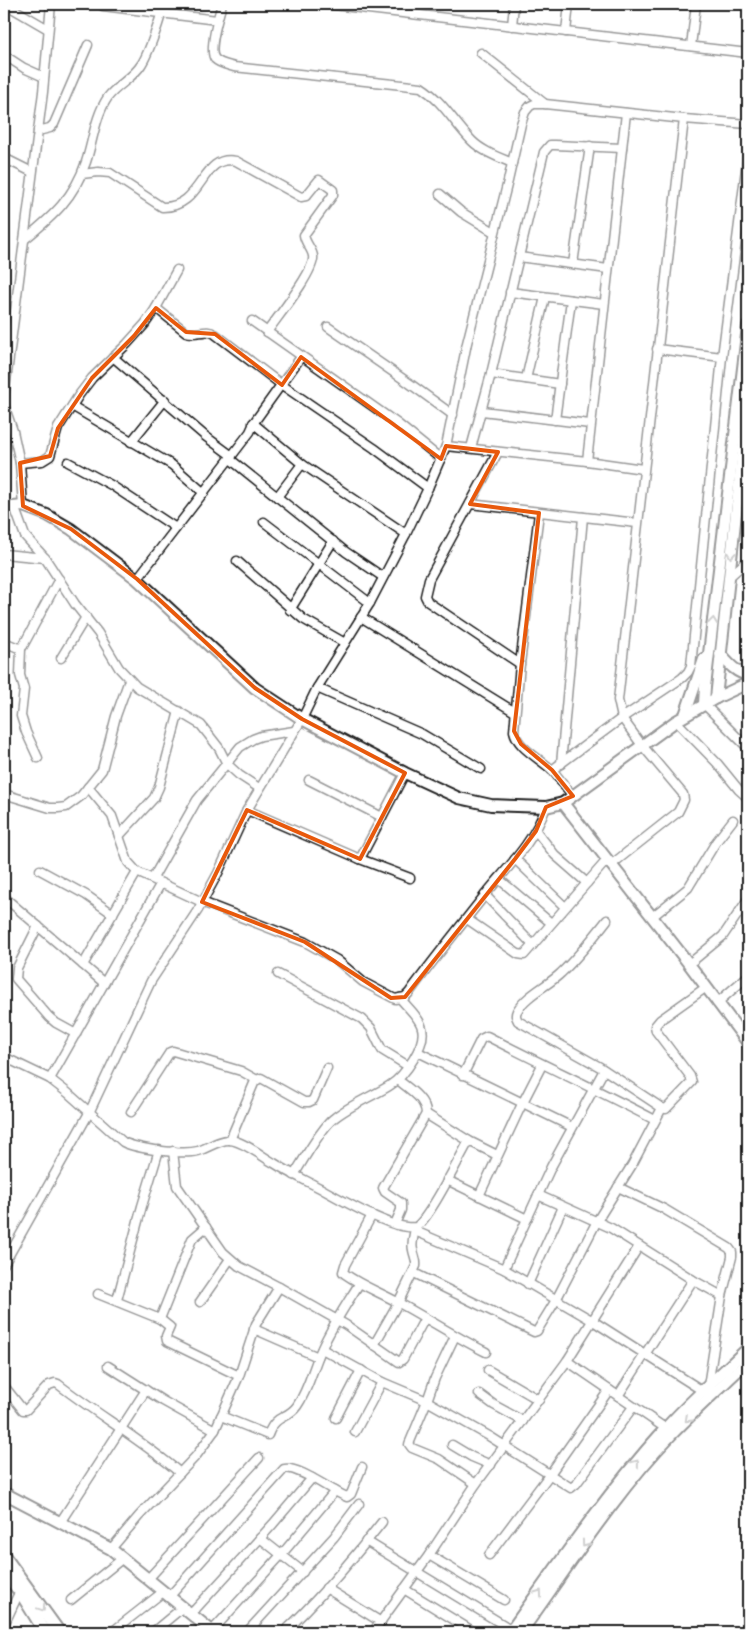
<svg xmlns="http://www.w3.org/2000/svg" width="752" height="1636" viewBox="0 0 752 1636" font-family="'Playpen Sans',sans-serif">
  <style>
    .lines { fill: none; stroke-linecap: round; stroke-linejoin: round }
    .street-casing { stroke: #1c1c1c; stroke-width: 11 }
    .secondary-casing { stroke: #1c1c1c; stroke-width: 14 }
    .primary-casing { stroke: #1c1c1c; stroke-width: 15 }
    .street { stroke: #fff; stroke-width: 8 }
    .secondary { stroke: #fff; stroke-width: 10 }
    .primary { stroke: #fff; stroke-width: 11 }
    .oneway { stroke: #999 }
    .marked { fill: none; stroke: #e8590c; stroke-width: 4; stroke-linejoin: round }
  </style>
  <rect width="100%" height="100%" fill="#fff"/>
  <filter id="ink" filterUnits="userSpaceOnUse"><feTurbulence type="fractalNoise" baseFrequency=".02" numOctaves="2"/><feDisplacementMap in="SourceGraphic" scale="10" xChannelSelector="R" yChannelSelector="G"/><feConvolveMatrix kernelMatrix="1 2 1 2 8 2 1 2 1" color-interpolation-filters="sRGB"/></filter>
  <g filter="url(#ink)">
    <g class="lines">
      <defs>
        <g id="street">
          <polyline points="5,4 48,29"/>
          <path d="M222,4C219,14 208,51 215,59C220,64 228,65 234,67L421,87C443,101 454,123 472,141C482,151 498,157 512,163"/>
          <polyline points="325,4 748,53"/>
          <polyline points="103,6 217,20"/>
          <polyline points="512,26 514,4"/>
          <polyline points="566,32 569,4"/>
          <polyline points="691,46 696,4"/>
          <polyline points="481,53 545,104"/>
          <polyline points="4,55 24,68 44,77"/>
          <polyline points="38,131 50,128 54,124 88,45"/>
          <polyline points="4,158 32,172"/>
          <path d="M82,174L98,172L110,173L162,207C204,208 200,153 236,161L301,197L306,196L319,180L333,190V195L304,235C305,243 312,249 313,256C316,270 276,319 267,332"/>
          <polyline points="440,194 461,212 494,232"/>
          <path d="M25,239C53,216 74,198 86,162C93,141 95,116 108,97C117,85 133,78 141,65C148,55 162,16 163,4"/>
          <polyline points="519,257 608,269"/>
          <polyline points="573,264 590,146"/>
          <polyline points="510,292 604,304"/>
          <path d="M156,308L186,332C196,336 206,328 215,334L282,385L374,448L428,488"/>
          <polyline points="252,321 398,424 441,459"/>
          <polyline points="328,327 409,383 453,415"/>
          <polyline points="657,349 722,357"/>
          <polyline points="113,357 205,436 232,456"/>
          <polyline points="491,374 560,384"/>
          <polyline points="526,379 545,297"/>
          <polyline points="4,397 43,92 51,4"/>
          <polyline points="4,405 13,431 20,463 23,506"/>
          <polyline points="72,406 172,465 204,493"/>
          <polyline points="482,411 590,424"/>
          <polyline points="555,420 571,300"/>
          <polyline points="253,423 302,464 406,534"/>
          <polyline points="131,442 165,400"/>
          <polyline points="446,446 587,461 643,469"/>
          <polyline points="471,448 491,374 544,152 550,145 555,145 622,148"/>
          <polyline points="498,452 429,579 425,596 428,602 520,664"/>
          <polyline points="230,459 346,552 383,577"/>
          <polyline points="587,461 626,113"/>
          <polyline points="68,462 111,485 176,528"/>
          <polyline points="20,463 42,461 50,456 58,428 79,395 92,378 127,344 145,324 156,308 177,270"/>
          <polyline points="277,497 302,464"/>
          <polyline points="470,504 637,523"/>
          <polyline points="14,506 25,536 45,558 75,604 98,633 119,668 137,687 201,725 219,748 227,764 239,775 259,788"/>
          <path d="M539,513L520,664L514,731C518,749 540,758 553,771C560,779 566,788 573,796"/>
          <polyline points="264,522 370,603"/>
          <polyline points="4,554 45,558"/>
          <polyline points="237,561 303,619 345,643"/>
          <polyline points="728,578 748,560"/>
          <polyline points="137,579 250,432 255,421 301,357"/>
          <polyline points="290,610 333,541"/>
          <polyline points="361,617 515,712"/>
          <polyline points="4,642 16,647 21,648 23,646 59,579"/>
          <polyline points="21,648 20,675 24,689 21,716 26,732 38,758"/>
          <polyline points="61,658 86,617"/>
          <polyline points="317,688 422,734 481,769"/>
          <polyline points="704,704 748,748"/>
          <polyline points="676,721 717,763 739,790 748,798"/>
          <polyline points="561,764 583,517"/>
          <polyline points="552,770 622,718 682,678 688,672 691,666 722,357 748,153"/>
          <polyline points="309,780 382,817"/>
          <path d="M88,787L112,816L128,862L137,872L202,902L305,942L337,960L363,982L395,999L405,997L409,993C433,960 459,928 485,895C507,868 534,842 546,807"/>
          <polyline points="4,794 50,808 58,808 66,807 81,796 102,770 116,716 129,680"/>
          <polyline points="247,810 360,859 410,878"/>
          <polyline points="536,831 555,855 587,883"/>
          <polyline points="119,836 154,798 159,787 179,711"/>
          <polyline points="360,859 405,773"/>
          <polyline points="515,859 565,907"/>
          <polyline points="611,865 678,812 684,800 683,794 641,744 622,718 618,700 684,119"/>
          <polyline points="40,870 86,895 113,914"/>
          <polyline points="153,878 197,800 240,747 253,739 261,736 294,731"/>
          <polyline points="499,879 551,923"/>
          <polyline points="485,895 533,945"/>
          <polyline points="4,897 104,983"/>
          <polyline points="652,917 688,888 716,842 733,820"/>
          <polyline points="467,919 518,954 524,955 607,860"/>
          <path d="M607,920C593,938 578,957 561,973C549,985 526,995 517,1011C515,1015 516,1017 518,1021L600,1067L662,1108L666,1109L692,1082L690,1076L656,1031L655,1026L660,1020L705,988"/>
          <polyline points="38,926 17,968 16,979 49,1017 56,1023 76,1034"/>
          <polyline points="689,964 723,936 748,899"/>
          <polyline points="83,965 137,872"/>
          <polyline points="278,974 362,1019 371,1028 382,1050 408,1066"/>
          <polyline points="717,1003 748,976"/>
          <polyline points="418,1052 572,1127"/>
          <path d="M4,1057L50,1079L68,1093L123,1142C137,1149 182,1155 198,1151C208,1148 220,1139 230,1140C243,1141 263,1157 274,1163C288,1172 303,1179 318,1187C339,1198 393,1231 416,1227C430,1218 459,1158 469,1141"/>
          <path d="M463,1075L481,1039L487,1036C543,1065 600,1091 655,1120"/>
          <polyline points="50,1079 161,883"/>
          <polyline points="131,1112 170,1052 173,1051 241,1071 257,1080"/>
          <polyline points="426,1114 469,1141 497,1155"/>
          <polyline points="230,1140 255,1081 261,1078 304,1102 309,1102 313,1100 327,1068"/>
          <path d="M294,1175C302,1162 322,1127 333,1119C350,1105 371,1097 389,1086C404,1077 429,1043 421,1025C417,1015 407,1007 400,998"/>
          <polyline points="447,1180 527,1219"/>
          <polyline points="618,1187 664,1209 729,1248 732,1252 732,1257 722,1296 708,1386"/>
          <polyline points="538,1195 611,1228 693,1280 722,1296"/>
          <polyline points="479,1196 522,1104 542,1065"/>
          <path d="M372,1215L345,1265L343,1272L345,1274C362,1286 381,1293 399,1303C428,1319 456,1337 486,1352"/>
          <path d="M395,1224L401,1210V1203L385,1192L383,1188L426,1114C426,1099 408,1088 398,1080"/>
          <polyline points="415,1231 504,1269 593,1321 706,1393"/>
          <polyline points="4,1264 89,1113 151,981 198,910 218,873 247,810 302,719 317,688 370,603 406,534 428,488 446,446 467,343 508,181 521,124 525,112 530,106 534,104 545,104 684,119 748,124"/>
          <polyline points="504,1269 551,1167 604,1070"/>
          <polyline points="414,1273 534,1332 537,1331 556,1300 597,1221 632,1165 662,1108"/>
          <polyline points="528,1284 563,1207"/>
          <polyline points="279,1287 346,1325 399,1362 403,1359 425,1318"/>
          <polyline points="98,1294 160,1319 170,1327 166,1336 167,1341 239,1376"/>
          <polyline points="117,1300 142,1206 159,1150"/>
          <polyline points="200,1302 230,1259"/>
          <polyline points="160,1319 192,1239 206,1227"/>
          <polyline points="254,1329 318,1357"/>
          <polyline points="455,1336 435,1378 427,1401 409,1444 412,1448 439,1459 476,1484"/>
          <path d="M374,1345L398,1303L416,1266C417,1260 414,1256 413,1250C411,1243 414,1235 415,1229"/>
          <polyline points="322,1349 382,1382 427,1401 489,1436 571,1488 576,1484 633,1407"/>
          <polyline points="567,1361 665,1428"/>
          <polyline points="108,1366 163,1401 215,1430"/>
          <polyline points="488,1370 539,1400"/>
          <path d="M4,1386L23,1410H26L49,1385L55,1383L58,1384C98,1415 142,1440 180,1473"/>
          <polyline points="479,1394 494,1405 523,1421"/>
          <polyline points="618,1396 693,1280"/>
          <path d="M221,1416L268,1435C276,1413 287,1420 297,1406C309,1389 313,1367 322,1348C332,1326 346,1305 359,1284"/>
          <polyline points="336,1418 361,1370"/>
          <polyline points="355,1432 382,1382"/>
          <polyline points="452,1445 472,1457 491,1465"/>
          <polyline points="61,1521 146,1390"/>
          <polyline points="260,1538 303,1572"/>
          <polyline points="366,1541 512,1630"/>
          <polyline points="111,1549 139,1516 196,1456 215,1430 239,1376 256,1324 279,1287 239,1266 223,1252 177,1186 173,1151"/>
          <polyline points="429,1555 504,1600"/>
          <polyline points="489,1555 550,1474 609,1390"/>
          <polyline points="148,1579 259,1458"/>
          <polyline points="326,1588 381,1622"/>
          <polyline points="404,1589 474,1632"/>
          <path d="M169,1597L284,1469C297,1465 333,1492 347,1497L351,1494L362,1467"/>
          <polyline points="71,1600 123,1558"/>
          <polyline points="191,1614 273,1524 312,1478"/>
          <polyline points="4,1625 17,1597 24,1590"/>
          <polyline points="112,1632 163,1592"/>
          <polyline points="153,1632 182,1608"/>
          <polyline points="211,1632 282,1554 335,1491"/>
          <polyline points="247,1632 334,1537 359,1504"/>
          <path d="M284,1632C320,1599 352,1560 382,1522"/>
          <polyline points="373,1632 429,1555 476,1484 567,1361 639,1246"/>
        </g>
        <g id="secondary">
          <polyline points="4,508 23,506 47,515 71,529 137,579 255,688 302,719 405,773 459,798 491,805 546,807 563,803 676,721 716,698 748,683"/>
          <path d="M720,654C729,664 735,672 748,675"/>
          <polyline points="716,698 748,402"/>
          <polyline points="704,704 705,687 748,326"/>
          <polyline points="685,715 704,659"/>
          <polyline points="563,803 689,964 748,1043"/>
          <polyline points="4,1493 111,1549 213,1632"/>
          <path d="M510,1632C559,1563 607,1493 664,1430C690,1401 720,1375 748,1348"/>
          <path d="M521,1632C569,1566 614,1494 671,1435C696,1409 723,1385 748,1361"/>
        </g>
        <g id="primary">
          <polyline points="4,1556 59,1632"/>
          <polyline points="4,1572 21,1593 45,1632"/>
        </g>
      </defs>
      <use href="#street" class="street-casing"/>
      <use href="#secondary" class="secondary-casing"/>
      <use href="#primary" class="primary-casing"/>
      <use href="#street" class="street"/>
      <use href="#secondary" class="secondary"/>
      <use href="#primary" class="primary"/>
    </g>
    <defs><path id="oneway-chevron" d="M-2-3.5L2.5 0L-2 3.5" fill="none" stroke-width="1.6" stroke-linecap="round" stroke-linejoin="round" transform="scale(1.25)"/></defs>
    <g class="oneway">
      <use href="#oneway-chevron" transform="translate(731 555) rotate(96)"/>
      <use href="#oneway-chevron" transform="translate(713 621) rotate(-83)"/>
      <use href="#oneway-chevron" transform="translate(688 1419) rotate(137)"/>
      <use href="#oneway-chevron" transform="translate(636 1463) rotate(-51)"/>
      <use href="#oneway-chevron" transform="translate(585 1544) rotate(126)"/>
      <use href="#oneway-chevron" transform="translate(539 1593) rotate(-54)"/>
      <use href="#oneway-chevron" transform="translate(42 1608) rotate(56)"/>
    </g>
  </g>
  <path d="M0 0H752V1636H0ZM156,308L186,332L215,334L282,385L301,357L441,459L446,446L498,452L470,504L539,513L514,731L521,744L552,770L573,796L546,807L536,831L515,859L405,997L391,998L305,942L202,902L247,810L360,859L405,773L302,719L255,688L137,579L71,529L23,506L20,463L50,456L58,428L92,378L134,336Z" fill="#fff" fill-opacity=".55" fill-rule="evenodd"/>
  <path class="marked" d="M156,308L186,332L215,334L282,385L301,357L441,459L446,446L498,452L470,504L539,513L514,731L521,744L552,770L573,796L546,807L536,831L515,859L405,997L391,998L305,942L202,902L247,810L360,859L405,773L302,719L255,688L137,579L71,529L23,506L20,463L50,456L58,428L92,378L134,336Z"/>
  <rect width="752" height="1636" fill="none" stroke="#fff" stroke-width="20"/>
  <rect x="10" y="10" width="732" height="1616" fill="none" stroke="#1c1c1c" stroke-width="2" filter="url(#ink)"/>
</svg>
